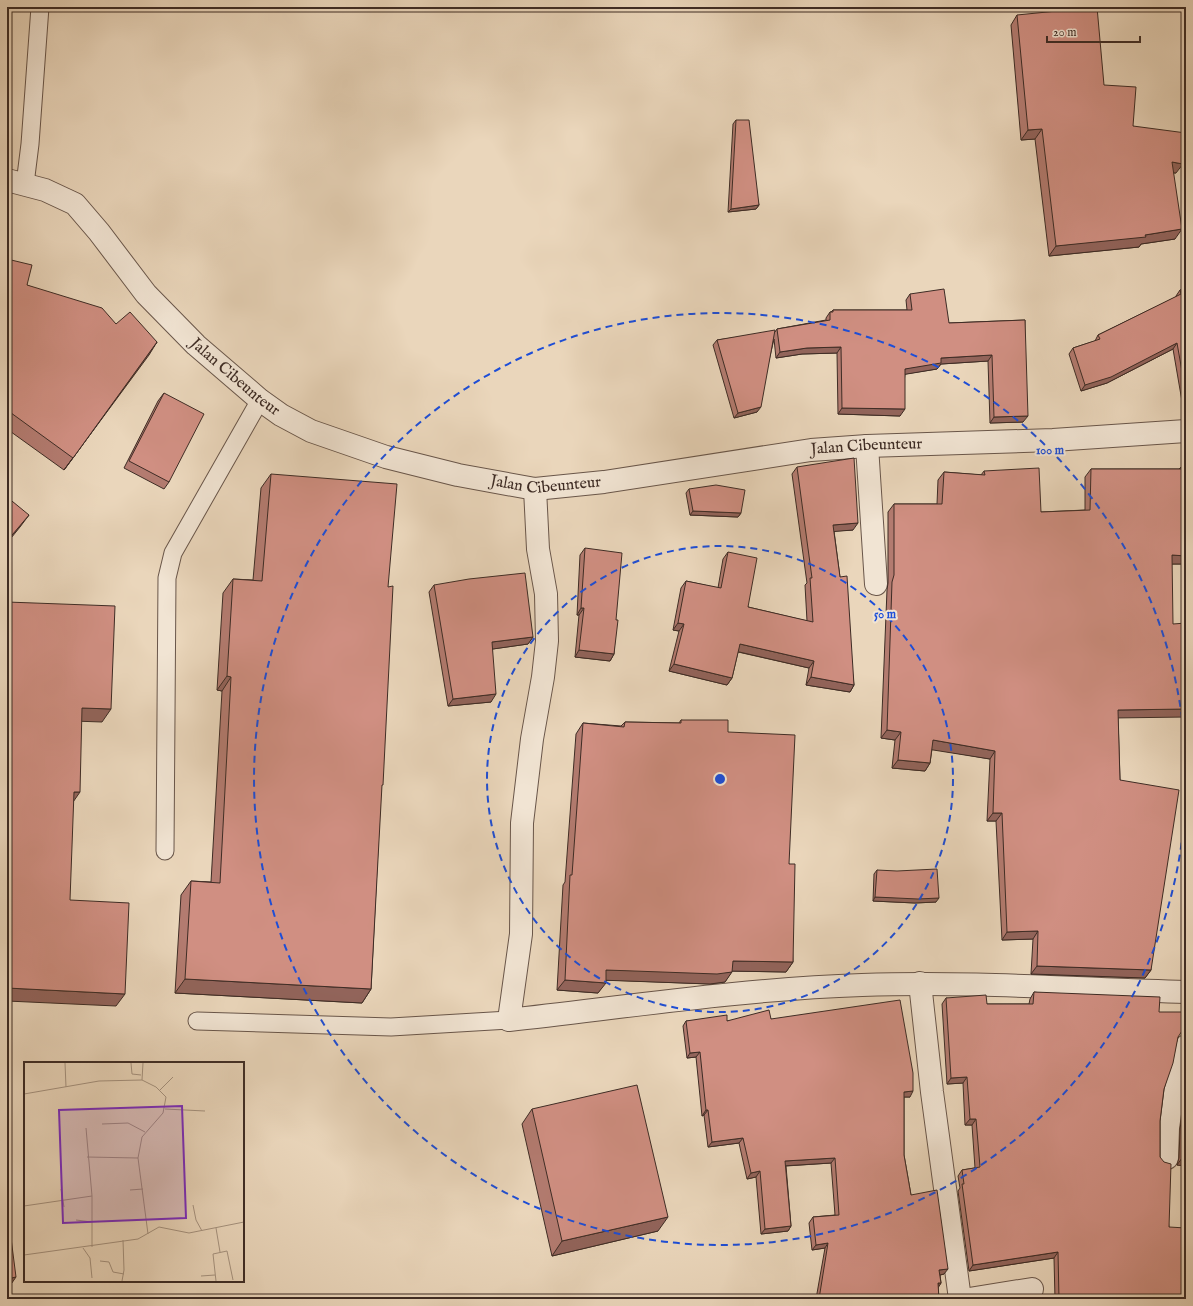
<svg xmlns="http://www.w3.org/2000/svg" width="1193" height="1306" viewBox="0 0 1193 1306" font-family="'IM FELL English',serif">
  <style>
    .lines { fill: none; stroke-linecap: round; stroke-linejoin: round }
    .service-casing { stroke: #69564a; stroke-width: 19 }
    .minor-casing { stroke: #69564a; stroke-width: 24 }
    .service { stroke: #f1e4d3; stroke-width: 17 }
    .minor { stroke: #f1e4d3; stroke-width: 22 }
    .wall { fill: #b37b70; stroke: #3e2c25 }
    .shaded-wall { fill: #92645b; stroke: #3e2c25 }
    .building { fill: #d08f82; stroke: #3e2c25 }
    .ring { fill: none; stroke: #1d4ed8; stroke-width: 2; stroke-dasharray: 7 5 }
    .labels { text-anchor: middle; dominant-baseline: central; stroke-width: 4; stroke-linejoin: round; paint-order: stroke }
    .street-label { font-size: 16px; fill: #3e2c25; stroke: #f1e4d3 }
    .inset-road { fill: none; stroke: #a5927f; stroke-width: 1 }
    .view { fill: #7b2cbf; fill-opacity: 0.15; stroke: #7b2cbf; stroke-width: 2 }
    .inset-edge { fill: none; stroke: #3e2c25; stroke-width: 2 }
    .centre { fill: #1d4ed8; stroke: #f1e4d3; stroke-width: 2 }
    .ring-label { font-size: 12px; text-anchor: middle; font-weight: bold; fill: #1d4ed8; stroke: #f1e4d3; stroke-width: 4; stroke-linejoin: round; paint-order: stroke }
  </style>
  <rect width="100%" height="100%" fill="#ead6bb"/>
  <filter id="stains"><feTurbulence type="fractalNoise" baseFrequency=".005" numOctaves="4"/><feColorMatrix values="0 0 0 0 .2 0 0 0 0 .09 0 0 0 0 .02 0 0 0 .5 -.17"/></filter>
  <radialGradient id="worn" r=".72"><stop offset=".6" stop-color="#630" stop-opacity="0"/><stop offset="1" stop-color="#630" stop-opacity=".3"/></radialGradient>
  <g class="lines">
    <defs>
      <g id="service">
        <polyline points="25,184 30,144 40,7"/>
        <polyline points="165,851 167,578 173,553 260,400"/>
        <polyline points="197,1021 391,1027 509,1020"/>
      </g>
      <g id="minor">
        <path id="s1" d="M7,180L45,190L75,204L99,232L146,294L196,345L260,400L281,415L311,431L386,457L458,475L535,489L604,482L811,450L867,446L1053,440L1186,431"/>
        <polyline points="867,446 876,584"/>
        <path d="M535,489L538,549L546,594L547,641L543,677L532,739L522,823L521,934L509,1020C626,1007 744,989 862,985C970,981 1078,989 1186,992"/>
        <polyline points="920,983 932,1092 960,1299"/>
        <polyline points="1167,1158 1168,1128 1172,1099 1181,1072 1186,1046"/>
        <polyline points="969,1299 1032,1289"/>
      </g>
    </defs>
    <use href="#service" class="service-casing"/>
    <use href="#minor" class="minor-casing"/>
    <use href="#service" class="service"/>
    <use href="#minor" class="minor"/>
  </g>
  <g class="wall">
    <polygon points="1017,15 1104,85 1133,126 1176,173 1173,173 1175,239 1141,244 1139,247 1049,256 1035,139 1021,140 1011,25"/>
    <polygon points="736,120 759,205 756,209 728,212 733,124"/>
    <polygon points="7,259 27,285 157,342 64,470 7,429"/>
    <polygon points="1186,288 1186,412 1184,413 1173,349 1107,383 1081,391 1069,354 1073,348 1095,341 1098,335 1176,297 1176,296 1180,290"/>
    <polygon points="910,294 949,323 1025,320 1023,422 990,423 988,361 941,364 937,369 905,374 900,416 838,414 837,353 802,354 776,358 774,339 757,412 734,418 713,345 717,340 775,332 777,329 826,320 826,318 830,312 831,312 833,310 907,310 906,300"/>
    <polygon points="164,393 169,482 164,489 124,468 158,401"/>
    <polygon points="797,467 853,530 834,531 854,685 850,692 806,685 809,668 738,652 732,678 727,685 669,671 679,631 673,630 681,588 686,581 718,588 723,559 728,552 748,607 807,621 805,585 807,583 792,474"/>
    <polygon points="1181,467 1186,467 1186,564 1172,564 1118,718 1120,780 1151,970 1145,978 1031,974 1033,939 1002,940 996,821 987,821 990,759 932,749 930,763 925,771 892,768 895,740 881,738 887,590 888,583 888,512 894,504 937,504 938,480 944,472 981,475 984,471 1041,512 1085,510 1085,477 1091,469 1179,469"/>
    <polygon points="271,474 388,587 381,788 371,989 362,1003 175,993 181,895 191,881 211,882 222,691 217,690 223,593 233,579 253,580 261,488"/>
    <polygon points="689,489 741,513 738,517 690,515 686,493"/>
    <polygon points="585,548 616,620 614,654 610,661 575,657 579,615 577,615 580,555"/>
    <polygon points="434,585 533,637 528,644 492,649 491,702 448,706 429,592"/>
    <polygon points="681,720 728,732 789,864 793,962 786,972 732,971 725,982 710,984 606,980 598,993 557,990 563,885 565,882 576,734 583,723 621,726 625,722 679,723"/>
    <polygon points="877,870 936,902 915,903 873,901 874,874"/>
    <polygon points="1034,992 1159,1012 1178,1037 1164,1089 1160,1121 1160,1157 1169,1227 1186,1299 1055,1299 1054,1258 969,1271 958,1191 960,1188 958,1176 962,1170 975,1168 972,1125 965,1125 963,1083 947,1084 942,1004 946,998 987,1004 1029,1004 1030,999"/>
    <polygon points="771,1019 910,1097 904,1097 904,1155 911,1195 944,1274 940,1275 941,1283 938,1287 939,1299 816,1299 825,1248 812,1250 809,1223 813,1217 835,1215 831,1163 786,1166 791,1226 788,1231 761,1234 756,1177 747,1179 739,1143 708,1147 704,1115 702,1116 696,1057 687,1058 683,1026 686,1021 727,1021"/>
    <polygon points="1186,1096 1186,1166 1177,1165 1179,1158 1180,1129 1184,1102"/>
    <polygon points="532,1109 658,1231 552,1256 522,1124"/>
  </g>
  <g class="shaded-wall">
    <polygon points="1042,129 1035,139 1021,140 1028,130"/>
    <polygon points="1172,162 1183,164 1176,173 1165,172"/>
    <polygon points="759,205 756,209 728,212 731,209"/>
    <polygon points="1182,229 1175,239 1141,244 1139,247 1049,256 1056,246 1145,235"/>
    <polygon points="157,342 149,355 64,470 73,458"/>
    <polygon points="1177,343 1173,349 1107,383 1081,391 1085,385"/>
    <polygon points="841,347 837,353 802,354 776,358 780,352 807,348"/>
    <polygon points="992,355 988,361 941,364 937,369 901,375 905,369 941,358"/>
    <polygon points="761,407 757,412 734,418 738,413"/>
    <polygon points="842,408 905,409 900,416 838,414"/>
    <polygon points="1028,416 1023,422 990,423 994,417"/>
    <polygon points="693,511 741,513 738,517 690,515"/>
    <polygon points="29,515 20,527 7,543 7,541"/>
    <polygon points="858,523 853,530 828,532 833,525"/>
    <polygon points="1172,555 1186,556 1186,564 1166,564"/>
    <polygon points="581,608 584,608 579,615 577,615"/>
    <polygon points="678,623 684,624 679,631 673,630"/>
    <polygon points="533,637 528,644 486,650 492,642"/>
    <polygon points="740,644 814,661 809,668 735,651"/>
    <polygon points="579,650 614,654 610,661 575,657"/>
    <polygon points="674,664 732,678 727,685 669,671"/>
    <polygon points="227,676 231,677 222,691 217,690"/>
    <polygon points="811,677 854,685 850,692 806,685"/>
    <polygon points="496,694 491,702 448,706 453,699"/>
    <polygon points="82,708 111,709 102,722 73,721"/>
    <polygon points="1186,709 1186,717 1112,718 1118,710"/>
    <polygon points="887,730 901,732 895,740 881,738"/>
    <polygon points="933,740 995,751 990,759 927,749"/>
    <polygon points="898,760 930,763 925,771 892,768"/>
    <polygon points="74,792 80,792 71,805"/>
    <polygon points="993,813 1002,813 996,821 987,821"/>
    <polygon points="875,897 939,898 936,902 915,903 873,901"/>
    <polygon points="1038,931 1033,939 1002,940 1007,932"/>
    <polygon points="733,961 793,962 786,972 725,971"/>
    <polygon points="1037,966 1151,970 1145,978 1031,974"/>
    <polygon points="606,970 732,972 725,982 710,984 599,980"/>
    <polygon points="185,979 371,989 362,1003 175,993"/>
    <polygon points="565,980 606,983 598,993 557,990"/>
    <polygon points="7,988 125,994 116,1006 7,1001"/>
    <polygon points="700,1052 696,1057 687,1058 690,1053"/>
    <polygon points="967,1077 963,1083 947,1084 951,1078"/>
    <polygon points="913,1091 910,1097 900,1097 904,1092"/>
    <polygon points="706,1110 708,1110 704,1115 702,1116"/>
    <polygon points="970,1119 976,1119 972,1125 965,1125"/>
    <polygon points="743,1138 739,1143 708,1147 712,1142"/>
    <polygon points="835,1158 831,1163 782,1166 785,1161"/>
    <polygon points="1182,1158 1186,1158 1186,1166 1177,1165"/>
    <polygon points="760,1171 756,1177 747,1179 751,1173"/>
    <polygon points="668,1217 658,1231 552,1256 562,1241"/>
    <polygon points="791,1226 788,1231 761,1234 765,1229"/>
    <polygon points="828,1243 825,1248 812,1250 816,1245"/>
    <polygon points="1058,1252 1054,1258 969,1271 973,1265"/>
    <polygon points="948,1269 944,1274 936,1276 939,1270"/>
    <polygon points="16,1277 7,1290 7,1279"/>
    <polygon points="938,1283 941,1283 938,1288"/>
  </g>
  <g class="building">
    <polygon points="1097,7 1104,85 1136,87 1133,126 1186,133 1183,164 1172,162 1182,229 1145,235 1146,237 1056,246 1042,129 1028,130 1017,15"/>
    <polygon points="736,120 749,120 759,205 731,209"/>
    <polygon points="7,259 32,265 27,285 102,308 116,324 130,312 157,342 73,458 7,410"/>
    <polygon points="1186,288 1186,394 1177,343 1111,377 1085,385 1073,348 1100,339 1098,335 1181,294 1180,290"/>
    <polygon points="944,289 949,323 1025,320 1028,416 994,417 992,355 941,358 941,363 905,369 905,409 842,408 841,347 807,348 780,352 777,329 830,320 830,312 833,312 833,310 912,310 910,294"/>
    <polygon points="775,330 761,407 738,413 717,340"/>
    <polygon points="164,393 204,414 169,482 129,461"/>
    <polygon points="854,458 858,523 833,525 840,577 847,576 854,685 811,677 814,661 740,644 732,678 674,664 684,624 678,623 686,581 721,588 728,552 757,558 748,607 813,622 810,578 812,578 797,467"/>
    <polygon points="1181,467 1186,467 1186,556 1172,555 1173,624 1186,623 1186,709 1118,710 1120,780 1179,790 1151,970 1037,966 1038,931 1007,932 1002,813 993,813 995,751 933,740 930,763 898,760 901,732 887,730 892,582 894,575 894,504 942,504 944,472 985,475 984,471 1039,468 1041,512 1090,510 1091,469 1181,469"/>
    <polygon points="271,474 397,484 388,587 393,586 383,785 382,785 371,989 185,979 191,881 220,883 231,677 227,676 233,579 262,581"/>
    <polygon points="716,485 745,490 741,513 693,511 689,489"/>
    <polygon points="7,497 29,515 7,541"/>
    <polygon points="585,548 622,553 616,620 618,620 614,654 579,650 584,608 581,608"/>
    <polygon points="525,573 533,637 492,642 496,694 453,699 434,585 469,579"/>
    <polygon points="7,602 115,606 111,709 82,708 80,792 74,792 70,900 129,903 125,994 7,988"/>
    <polygon points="681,720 728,720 728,732 795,735 789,864 795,864 793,962 733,961 732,972 717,974 606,970 606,983 565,980 570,875 572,875 583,723 624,727 625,722 681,723"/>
    <polygon points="937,869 939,898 918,899 875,897 877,870 897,871"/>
    <polygon points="1034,992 1160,997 1159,1012 1182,1012 1182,1031 1178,1037 1173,1063 1164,1089 1160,1121 1160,1157 1164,1162 1171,1164 1169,1227 1186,1228 1186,1299 1059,1299 1058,1252 973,1265 962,1184 964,1184 962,1170 980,1167 976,1119 970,1119 967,1077 951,1078 946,998 986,995 987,1004 1033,1004"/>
    <polygon points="900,1000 913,1073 913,1091 904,1092 904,1155 911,1195 937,1190 948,1269 939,1270 941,1283 938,1283 939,1299 819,1299 828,1243 816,1245 813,1217 839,1215 835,1158 785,1161 791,1226 765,1229 760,1171 751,1173 743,1138 712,1142 708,1110 706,1110 700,1052 690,1053 686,1021 727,1015 727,1021 769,1010 771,1019"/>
    <polygon points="637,1085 668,1217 562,1241 532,1109"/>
    <polygon points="1186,1120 1186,1158 1182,1158 1185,1151"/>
    <polygon points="7,1207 16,1277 7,1279"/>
  </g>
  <g class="ring">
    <circle cx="720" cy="779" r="233"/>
    <path d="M1186 783A466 466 0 1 1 1186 775"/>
  </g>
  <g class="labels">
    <g class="street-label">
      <text stroke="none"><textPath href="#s1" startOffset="309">Jalan Cibeunteur</textPath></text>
      <text stroke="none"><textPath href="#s1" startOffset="969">Jalan Cibeunteur</textPath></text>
      <text stroke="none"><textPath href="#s1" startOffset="645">Jalan Cibeunteur</textPath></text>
    </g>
  </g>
  <g transform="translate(24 1062)">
    <rect width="220" height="220" fill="#ead6bb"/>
    <path class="inset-road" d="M41,1L42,25M107,1L108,12L117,13M119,1L118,18L132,25L142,35L139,51L118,75L114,96L124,172M136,28L149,15M0,32L75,19L118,18M141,47L181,49M78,62L104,61L121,70M62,66L68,134V185M63,95L114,96M37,127L40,145M106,128L119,127M169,143L172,158L178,169M0,144L68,134M52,158L68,160M192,166L196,190M59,186L66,196L68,216M0,193L114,177L135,165L165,171L220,160M76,199L85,200L89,210L100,212M177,214L191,213M98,219L100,208L99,178M192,219L189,192L203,189L209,218"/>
    <path class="view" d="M158,44L162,156L39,161L35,48Z"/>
    <rect width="220" height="220" class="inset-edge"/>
  </g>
  <circle cx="720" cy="779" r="6" class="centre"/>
  <g class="ring-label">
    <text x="1050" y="454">100 m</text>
    <text x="885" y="618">50 m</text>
  </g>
  <rect width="1193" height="1306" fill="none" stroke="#ead6bb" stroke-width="24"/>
  <rect x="8" y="8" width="1177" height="1290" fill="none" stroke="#3e2c25" stroke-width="2"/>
  <rect x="12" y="12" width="1169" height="1282" fill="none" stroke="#3e2c25"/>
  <path d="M1047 36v6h93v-6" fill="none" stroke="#3e2c25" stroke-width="2"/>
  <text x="1053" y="36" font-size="12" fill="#3e2c25" stroke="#f1e4d3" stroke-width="3" paint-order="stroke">20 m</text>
  <rect width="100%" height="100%" filter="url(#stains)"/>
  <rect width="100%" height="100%" fill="url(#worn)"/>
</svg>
